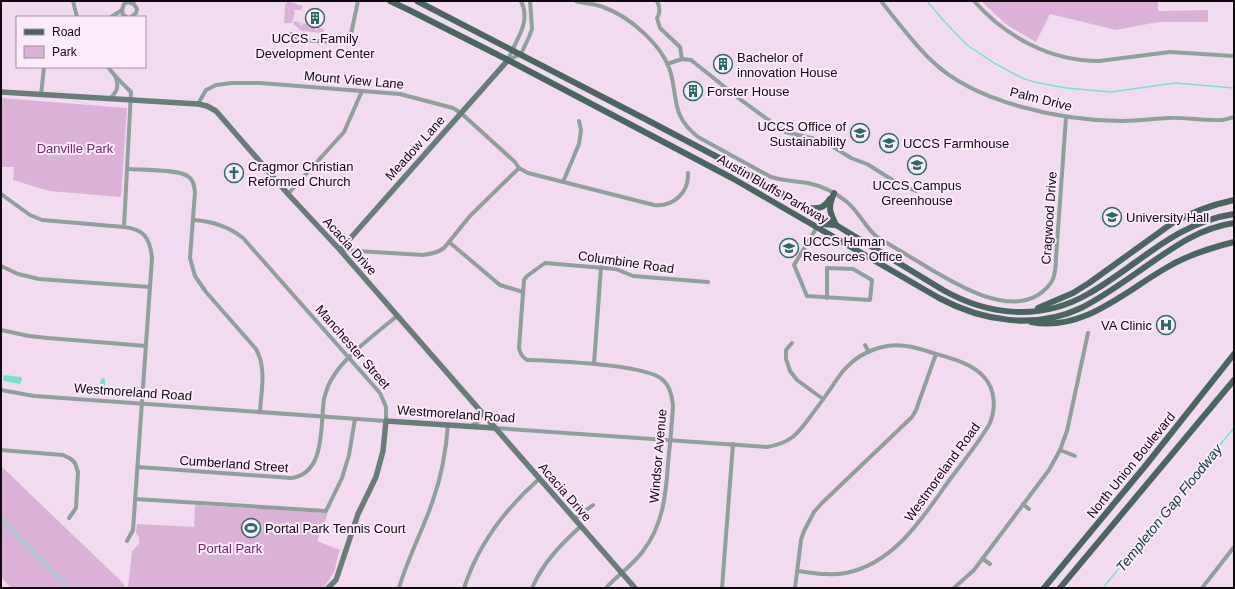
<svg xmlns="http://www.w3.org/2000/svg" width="1235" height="589" viewBox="0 0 1235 589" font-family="Arial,sans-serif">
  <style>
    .green { fill: #dbb1d8 }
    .water { fill: #76e1cc }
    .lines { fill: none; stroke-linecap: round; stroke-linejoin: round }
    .stream { stroke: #76e1cc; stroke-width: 1.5 }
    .street { stroke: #909f9b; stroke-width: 4 }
    .secondary { stroke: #687d78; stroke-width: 5.5 }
    .primary { stroke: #4b6560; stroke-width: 6 }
    .labels { text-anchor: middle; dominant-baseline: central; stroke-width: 4; stroke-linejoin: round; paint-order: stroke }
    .poi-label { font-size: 13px; fill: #100910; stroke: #fdeafb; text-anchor: start }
    .street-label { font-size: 13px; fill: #100910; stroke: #fdeafb }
    .park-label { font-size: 13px; fill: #712a70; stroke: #fdeafb }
    .water-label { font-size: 14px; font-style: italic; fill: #104239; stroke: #fdeafb }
  </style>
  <rect width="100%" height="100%" fill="#f2dbf1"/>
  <g class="green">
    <polygon points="287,1 303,6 301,10 294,10 295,12 292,23 284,23 285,6"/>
    <polygon points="981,1 1158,1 1158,11 1208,10 1208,22 1158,22 1116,30 1050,14 1036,42 1007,25"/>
    <polygon points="294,21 301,23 300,25 302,26 303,23 316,27 315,30 317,30 318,28 324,29 323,33 302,31 293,24"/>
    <polygon points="1,98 127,108 121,197 49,191 13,180 14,167 1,167"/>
    <polygon points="1,466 122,582 126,588 11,588 1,577"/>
    <path d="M195,505L328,513L317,541L340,550C337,556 337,562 335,569C333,576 327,582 323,588H128L132,551L139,544V538L136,533L137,524L194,527Z"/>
  </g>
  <g class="water">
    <polygon points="4,375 21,377 22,379 20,384 4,381 3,380"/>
    <polygon points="103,378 105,379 106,393 99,390 101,379"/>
  </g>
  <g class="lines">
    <g class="stream">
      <polyline points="927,1 944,21 967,45 994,63 1022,78 1034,82 1066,88 1111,92 1175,83 1234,88"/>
      <polyline points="1,519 68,588"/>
      <polyline points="1103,588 1164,512 1234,428"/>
    </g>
    <g class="street">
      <polyline points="73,1 77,17"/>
      <path d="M576,1C585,4 594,3 603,7C629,16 664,46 671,74C678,102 672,116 698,137L771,177C784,181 795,181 808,183C822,186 836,193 847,202C859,212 865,227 877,237C892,246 907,255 922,264C951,281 1004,316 1038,295C1044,291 1050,286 1053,279C1055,273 1056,265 1056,258L1066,117"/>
      <path d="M657,1C660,7 661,12 657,18L660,28L680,47L682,59"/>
      <path d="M881,1C897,21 913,43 932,61C975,103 1063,121 1122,121C1137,121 1152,119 1168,118C1186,117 1204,121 1222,120C1226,120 1230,118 1234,117"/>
      <path d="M974,1C1006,37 1050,61 1099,61L1170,52L1234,56"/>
      <polyline points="111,17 122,10"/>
      <polyline points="127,17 123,15 122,10 124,4 128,2 134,4 137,9 136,13 131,17"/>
      <polyline points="291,34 301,40 336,42 344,41 351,34 358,1"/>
      <polyline points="508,60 521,54 529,37 532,29 530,1"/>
      <path d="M508,60C515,40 532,23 521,1"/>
      <polyline points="667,64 682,59 691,60 741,100 785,132 811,138 827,143 851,158 867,164 899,184 916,191"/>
      <path d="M108,67L116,77L131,92L124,227C144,229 150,238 152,258L133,530L127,541"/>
      <polyline points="41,95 44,67"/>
      <path d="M109,99C117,92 119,88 116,78"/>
      <path d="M198,104L206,90L216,85L232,83H260L400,94L453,108L461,113L515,162L519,168L528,173L654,205C673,207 689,193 688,173"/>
      <path d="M128,169C141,170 180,169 189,177C194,181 194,186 195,192L190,258L195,276L206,292L256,349C267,369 261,391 260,412"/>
      <polyline points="563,182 579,144 581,130 579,121"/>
      <polyline points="1,194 30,215 42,220 124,227"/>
      <polyline points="288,194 344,132 362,91"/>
      <polyline points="817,227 794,265 807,296 870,300 872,280 853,269 827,268 827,298"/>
      <polyline points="449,242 500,285 523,292"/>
      <path d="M340,250L423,255C431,254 437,253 444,248L470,216L519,168"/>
      <polyline points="1,266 18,274 39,279 150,287"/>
      <polyline points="1,330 29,336 48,338 146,346"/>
      <polyline points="792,343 786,350 786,359 790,371 797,380 823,399"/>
      <polyline points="865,345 869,352"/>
      <polyline points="594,364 601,267"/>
      <path d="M1,390L34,396L386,421V407L380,393L243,238C228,226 212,221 193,220"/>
      <path d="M471,426C479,422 481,420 480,411"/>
      <path d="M494,428L767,447C790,443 797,435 810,417C818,406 826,396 833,385C838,378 842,371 848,366C862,351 886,343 906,346C915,347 924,350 933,353C950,358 972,363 984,377C996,390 996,410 989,425C977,445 962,463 948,482C922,519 894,563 846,573C830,576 814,573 798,571"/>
      <polyline points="1,450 63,455 71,459 75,463 78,472 76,508 69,518"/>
      <polyline points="1060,450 1075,456"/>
      <path d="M138,467L291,478C326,474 320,425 324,399C326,391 328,384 333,377C345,356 378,332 397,316"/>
      <polyline points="135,499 326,511 342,478 349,455 355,419"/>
      <polyline points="1023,504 1029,509"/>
      <polyline points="574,519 593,505"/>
      <polyline points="983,559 990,564"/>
      <path d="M399,588C408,557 423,530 433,500C442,475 446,451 448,425"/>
      <path d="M464,588C478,545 505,509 539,479"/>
      <path d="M532,588C543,563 560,545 580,527"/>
      <path d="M606,588C618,575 633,565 643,551C663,525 666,495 668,464C670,444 672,425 673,405C672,396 670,386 663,380C646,364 554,361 527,360C522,357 520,354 519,348L524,280L527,276L545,263L616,269L633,276L708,282"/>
      <polyline points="722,588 733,444"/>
      <polyline points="795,588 801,540 804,531 814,512 822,503 912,417 916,410 936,354"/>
      <polyline points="954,588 974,570 1049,470 1060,450 1067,431 1088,333"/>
      <polyline points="1202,588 1234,547"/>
    </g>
    <g class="secondary">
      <polyline points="1,92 198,104 207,106 216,111 288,194 340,250 635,588"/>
      <polyline points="340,250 508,60"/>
      <polyline points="328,588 336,580 358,514 376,477 383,451 386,421 494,428"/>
    </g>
    <g class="primary">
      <path d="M390,1L409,10L508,60L732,178L939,298C982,321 1035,330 1081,308C1105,296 1126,280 1148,265C1175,246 1200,228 1234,223"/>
      <path d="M417,1L649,121L742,170L836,225L943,290C989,316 1041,321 1088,294C1138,266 1174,223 1234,214"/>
      <path d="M834,193C828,208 829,211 836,225"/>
      <path d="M809,208C819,209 824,208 830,199"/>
      <polyline points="817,227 822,224 835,225"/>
      <path d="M1038,308L1073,293L1089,283L1171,224C1191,212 1211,205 1234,200"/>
      <path d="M1031,322C1083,332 1124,292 1166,268C1187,255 1210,248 1234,242"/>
      <polyline points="1044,588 1146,465 1234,354"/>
      <polyline points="1060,588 1234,380"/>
    </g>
  </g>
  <defs>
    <symbol id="building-ring" viewBox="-11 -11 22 22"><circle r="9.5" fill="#fdeafb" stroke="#276c60" stroke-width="1.5"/><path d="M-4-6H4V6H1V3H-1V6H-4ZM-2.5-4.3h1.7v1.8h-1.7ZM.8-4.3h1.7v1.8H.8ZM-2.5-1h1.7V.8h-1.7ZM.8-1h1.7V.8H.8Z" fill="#276c60"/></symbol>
    <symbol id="university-ring" viewBox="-11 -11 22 22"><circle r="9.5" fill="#fdeafb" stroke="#276c60" stroke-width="1.5"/><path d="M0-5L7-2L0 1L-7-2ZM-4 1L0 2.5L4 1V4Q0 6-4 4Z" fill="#276c60"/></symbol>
    <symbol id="church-ring" viewBox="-11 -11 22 22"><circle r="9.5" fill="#fdeafb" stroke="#276c60" stroke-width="1.5"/><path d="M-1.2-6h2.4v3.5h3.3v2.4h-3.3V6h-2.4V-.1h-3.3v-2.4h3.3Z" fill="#276c60"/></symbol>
    <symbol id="hospital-ring" viewBox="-11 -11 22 22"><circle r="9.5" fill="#fdeafb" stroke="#276c60" stroke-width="1.5"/><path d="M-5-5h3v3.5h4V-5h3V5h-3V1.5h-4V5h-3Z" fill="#276c60"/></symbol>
    <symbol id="stadium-ring" viewBox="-11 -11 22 22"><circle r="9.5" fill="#fdeafb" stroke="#276c60" stroke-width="1.5"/><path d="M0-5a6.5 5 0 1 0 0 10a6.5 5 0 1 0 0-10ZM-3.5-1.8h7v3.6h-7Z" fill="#276c60"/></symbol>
  </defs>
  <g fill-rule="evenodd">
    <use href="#building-ring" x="304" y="7" width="22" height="22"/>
    <use href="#building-ring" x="712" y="53" width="22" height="22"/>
    <use href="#building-ring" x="682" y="80" width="22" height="22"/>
    <use href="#university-ring" x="849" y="122" width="22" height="22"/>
    <use href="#university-ring" x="878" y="132" width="22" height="22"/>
    <use href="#university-ring" x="906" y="154" width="22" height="22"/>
    <use href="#church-ring" x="223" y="162" width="22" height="22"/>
    <use href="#university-ring" x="1101" y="206" width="22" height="22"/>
    <use href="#university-ring" x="778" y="237" width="22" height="22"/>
    <use href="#hospital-ring" x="1155" y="314" width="22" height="22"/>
    <use href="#stadium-ring" x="240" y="517" width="22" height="22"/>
  </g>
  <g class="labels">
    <g class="poi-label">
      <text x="315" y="38" text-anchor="middle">UCCS - Family<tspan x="315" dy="15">Development Center</tspan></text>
      <text x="737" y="57">Bachelor of<tspan x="737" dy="15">innovation House</tspan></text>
      <text x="707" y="91">Forster House</text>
      <text x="846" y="126" text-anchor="end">UCCS Office of<tspan x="846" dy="15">Sustainability</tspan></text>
      <text x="903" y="143">UCCS Farmhouse</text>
      <text x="248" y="166">Cragmor Christian<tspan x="248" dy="15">Reformed Church</tspan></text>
      <text x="917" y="185" text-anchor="middle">UCCS Campus<tspan x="917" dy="15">Greenhouse</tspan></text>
      <text x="1126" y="217">University Hall</text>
      <text x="803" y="241">UCCS Human<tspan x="803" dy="15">Resources Office</tspan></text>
      <text x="1152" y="325" text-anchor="end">VA Clinic</text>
      <text x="265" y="528">Portal Park Tennis Court</text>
    </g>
    <g class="street-label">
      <text transform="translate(354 80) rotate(5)">Mount View Lane</text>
      <text transform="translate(1041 99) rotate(14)">Palm Drive</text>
      <text transform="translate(415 148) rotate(-48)">Meadow Lane</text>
      <text transform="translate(773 189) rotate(30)">Austin Bluffs Parkway</text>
      <text transform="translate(1049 218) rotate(-86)">Cragwood Drive</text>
      <text transform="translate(350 246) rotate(48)">Acacia Drive</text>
      <text transform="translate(626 262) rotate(8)">Columbine Road</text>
      <text transform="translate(353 347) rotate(49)">Manchester Street</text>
      <text transform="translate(133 392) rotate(4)">Westmoreland Road</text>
      <text transform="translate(456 414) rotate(4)">Westmoreland Road</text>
      <text transform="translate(658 456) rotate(-85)">Windsor Avenue</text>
      <text transform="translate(234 464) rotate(4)">Cumberland Street</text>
      <text transform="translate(1131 465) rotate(-51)">North Union Boulevard</text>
      <text transform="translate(942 472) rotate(-54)">Westmoreland Road</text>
      <text transform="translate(565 492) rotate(49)">Acacia Drive</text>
    </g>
    <g class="park-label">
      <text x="75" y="148">Danville Park</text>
      <text x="230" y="548">Portal Park</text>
    </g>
    <g class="water-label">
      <text transform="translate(1169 508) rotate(-51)">Templeton Gap Floodway</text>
    </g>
  </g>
  <rect width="1235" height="589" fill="none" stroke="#100910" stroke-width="4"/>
  <rect x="16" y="16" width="130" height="52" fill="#fdeafb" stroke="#9e909d"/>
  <rect x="24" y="29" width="20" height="6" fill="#4b6560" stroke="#9e909d"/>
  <text x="52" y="36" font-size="12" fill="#100910">Road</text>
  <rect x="24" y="46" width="20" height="12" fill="#dbb1d8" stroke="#9e909d"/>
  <text x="52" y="56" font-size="12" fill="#100910">Park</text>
</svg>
